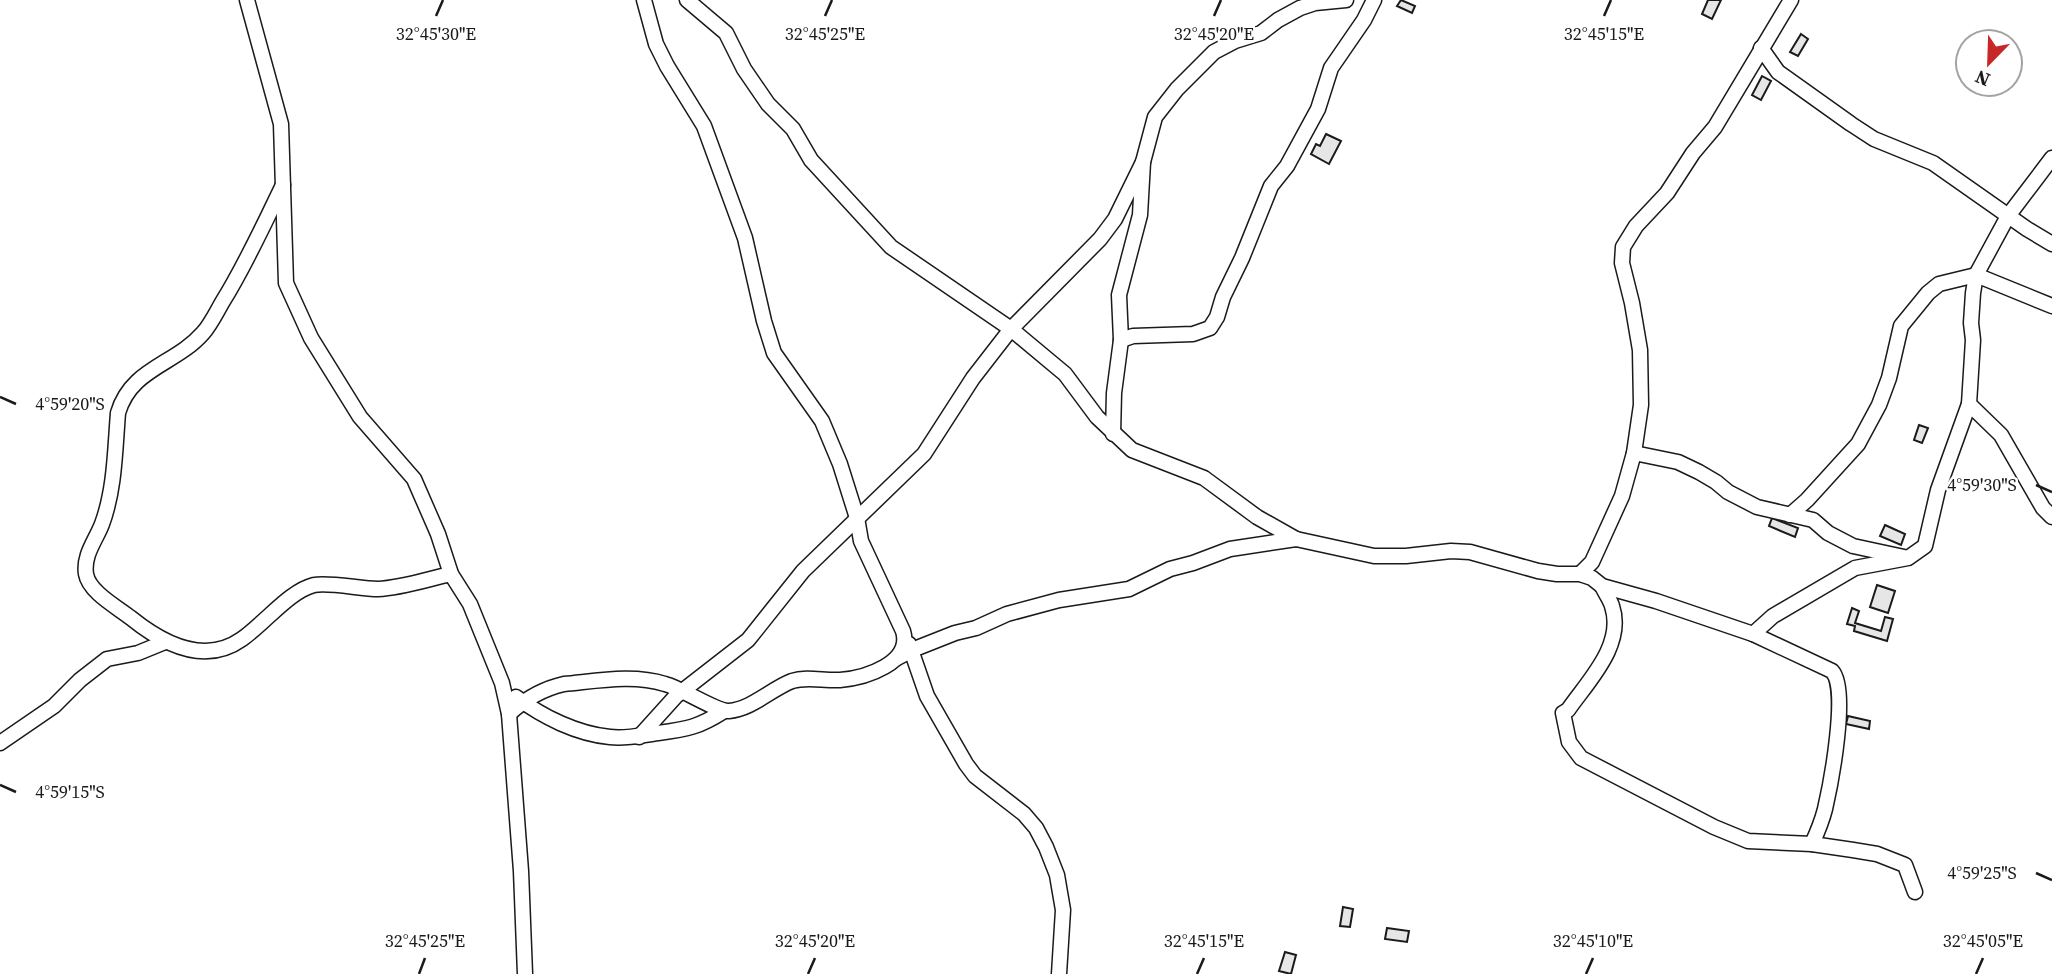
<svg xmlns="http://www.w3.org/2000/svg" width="2052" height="974" viewBox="0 0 2052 974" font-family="'Source Serif 4',serif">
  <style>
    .building { fill: #e6e6e6; stroke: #1a1a1a; stroke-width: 2 }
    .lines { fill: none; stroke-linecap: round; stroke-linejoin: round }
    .minor-casing { stroke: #1a1a1a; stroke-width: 17 }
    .minor { stroke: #fff; stroke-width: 14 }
    .ticks { fill: none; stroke: #1a1a1a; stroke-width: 2.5 }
    .ticks-label { font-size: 18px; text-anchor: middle; fill: #1a1a1a; stroke: #fff; stroke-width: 5; stroke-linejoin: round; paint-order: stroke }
  </style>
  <rect width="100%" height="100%" fill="#fff"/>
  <g class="building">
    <polygon points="1401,0 1415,6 1412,13 1397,6"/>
    <polygon points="1708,0 1721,0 1712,19 1702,14"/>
    <polygon points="1801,34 1808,39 1798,56 1790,52"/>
    <polygon points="1762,76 1771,81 1761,100 1752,95"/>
    <polygon points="1326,134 1341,141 1329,164 1311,154 1316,144 1320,146"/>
    <polygon points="1919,425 1928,428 1922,443 1914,440"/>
    <polygon points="1772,518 1798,528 1795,537 1769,526"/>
    <polygon points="1885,525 1905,534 1901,545 1880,536"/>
    <polygon points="1877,585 1895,591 1888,613 1870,607"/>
    <polygon points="1852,608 1859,611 1855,623 1881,631 1885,617 1893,619 1887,641 1854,631 1855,626 1847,624"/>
    <polygon points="1848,716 1870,721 1869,729 1846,724"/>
    <polygon points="1343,907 1353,909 1350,927 1340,926"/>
    <polygon points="1387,928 1409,931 1407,942 1385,939"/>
    <polygon points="1285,952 1296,955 1291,974 1279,971"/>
  </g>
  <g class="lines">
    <defs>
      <g id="minor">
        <polyline points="247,0 281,124 286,283 311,338 360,417 414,479 438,534 451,574 470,604 502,683 509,714 521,871 525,974"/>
        <polyline points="687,0 726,33 744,69 768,104 793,129 811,160 891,247 1011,329 1065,374 1097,417 1132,450 1204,478 1257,517 1296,539 1374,556 1406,556 1451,551 1470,552 1538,571 1557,574 1580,574 1592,578 1602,586 1656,601 1753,634 1773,616 1855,568 1908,558 1925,546 1938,490 1969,404 1973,340 1971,323 1973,293 1976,275 2008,216 2052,158"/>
        <polyline points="1761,48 1778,72 1851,124 1874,139 1933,163 2027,229 2052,244"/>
        <path d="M283,185C264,224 246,264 223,301C217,311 211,324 203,333C175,365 131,368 118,413C115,449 115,489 102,524C96,540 83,555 86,574C89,592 117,607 131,618C162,643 204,666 242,639C252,632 261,623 270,615C282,604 298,589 314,585C329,582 361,589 378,589C402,588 428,579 451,574"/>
        <polyline points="1121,340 1133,336 1193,334 1210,328 1217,317 1223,297 1242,258 1271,186 1287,166 1318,109 1331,68 1364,20 1374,0"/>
        <polyline points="1969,404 2001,435 2043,508 2052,517"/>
        <polyline points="1113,434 1114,393 1121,340 1119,295 1140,215 1143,162 1155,117 1177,89 1214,52 1235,41 1261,33 1278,20 1300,8 1315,3 1346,0"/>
        <polyline points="1634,453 1678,462 1699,472 1716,482 1728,492 1757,507 1813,520 1828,533 1853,546 1904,557"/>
        <polyline points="1790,515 1807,500 1858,444 1879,405 1889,378 1901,326 1928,293 1939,284 1976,275 2052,306"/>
        <polyline points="1580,574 1592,562 1622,496 1634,453 1641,405 1640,350 1632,303 1622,263 1623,247 1636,226 1667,193 1693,153 1715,127 1791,0"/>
        <path d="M1602,586C1605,593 1610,599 1612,606C1625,645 1588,681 1568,710L1563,713L1569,742L1581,758L1714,827L1748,841L1812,844L1853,850L1877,854L1905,865L1915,892"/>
        <path d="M1753,634L1832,671C1849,689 1831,783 1825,809C1822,821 1817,833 1812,844"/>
        <polyline points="909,644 927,696 966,764 975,776 1024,814 1036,828 1046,847 1057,875 1063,910 1059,974"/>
        <polyline points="897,658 912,650 955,633 976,628 1007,614 1059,600 1129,589 1170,569 1193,563 1230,549 1296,539"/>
        <path d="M516,697C543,717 577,734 610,737C627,739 642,735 658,733C688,729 699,727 724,711"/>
        <path d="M509,714C525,699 542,689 564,684C597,681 633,674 665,684C681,688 717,712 729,711C752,709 771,689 792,681C807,676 824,681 840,680C865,678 913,663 903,631L861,541L857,518L840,464L822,421L774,353L764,321L745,238L704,126L667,66L656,44L644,0"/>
        <polyline points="639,737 676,696 748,640 803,571 924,454 973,378 1011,329 1100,239 1115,219 1143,162"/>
        <polyline points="0,743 54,706 80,680 107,659 138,653 165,642"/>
      </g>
    </defs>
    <use href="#minor" class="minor-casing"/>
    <use href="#minor" class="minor"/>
  </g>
  <path class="ticks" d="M436,16L443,0M825,16L832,0M1214,16L1221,0M1604,16L1611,0M0,397L16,404M2036,485L2052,492M0,785L16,792M2036,873L2052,880M419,974L425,958M808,974L815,958M1197,974L1204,958M1586,974L1593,958M1976,974L1983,958"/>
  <g class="ticks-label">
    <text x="436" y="40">32°45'30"E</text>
    <text x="825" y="40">32°45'25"E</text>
    <text x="1214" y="40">32°45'20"E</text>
    <text x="1604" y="40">32°45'15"E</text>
    <text x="70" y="410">4°59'20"S</text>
    <text x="1982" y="491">4°59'30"S</text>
    <text x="70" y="798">4°59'15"S</text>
    <text x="1982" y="879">4°59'25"S</text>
    <text x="425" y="947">32°45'25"E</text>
    <text x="815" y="947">32°45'20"E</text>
    <text x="1204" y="947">32°45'15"E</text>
    <text x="1593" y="947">32°45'10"E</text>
    <text x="1983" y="947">32°45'05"E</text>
  </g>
  <g transform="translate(1989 63) rotate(203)"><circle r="33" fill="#ffffff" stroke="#a3a3a3" stroke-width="2"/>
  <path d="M0-5L12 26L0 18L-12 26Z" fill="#c62828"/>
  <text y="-10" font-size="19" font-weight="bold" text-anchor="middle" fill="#1a1a1a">N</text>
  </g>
</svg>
